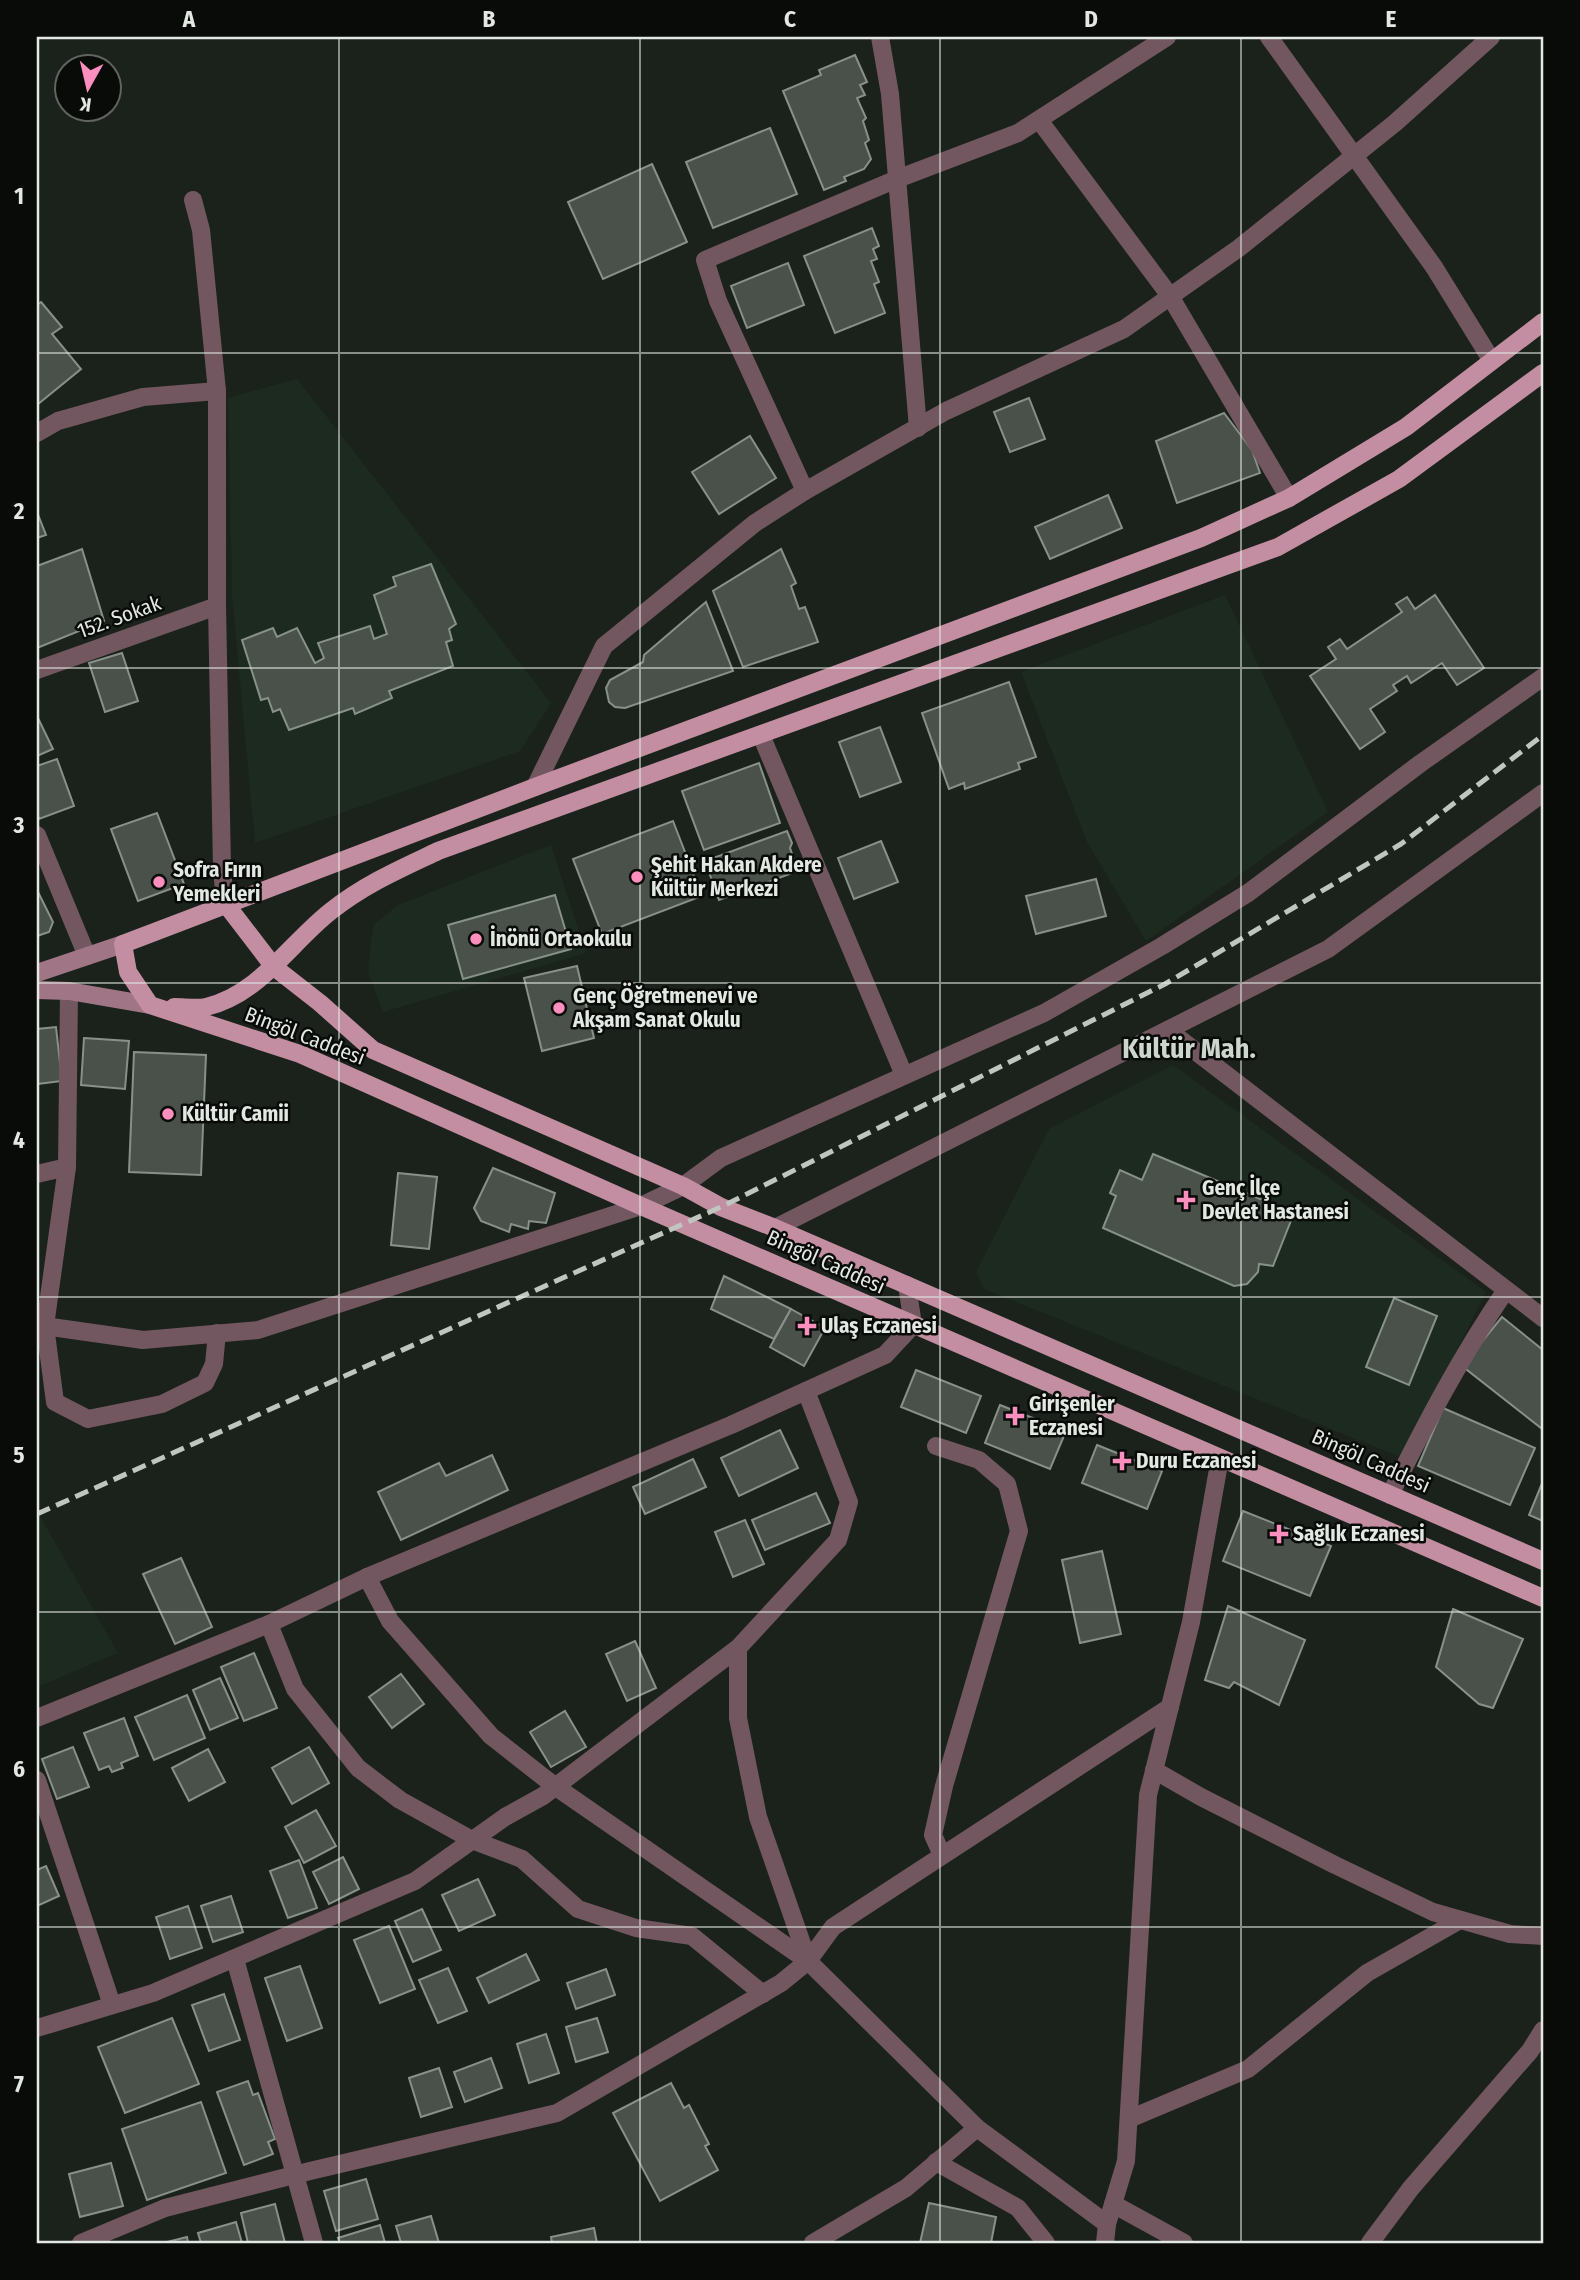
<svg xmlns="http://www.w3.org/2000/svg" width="1580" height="2280" viewBox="0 0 1580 2280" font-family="'Fira Sans Condensed',sans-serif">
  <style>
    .built { fill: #1d2a1f }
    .building { fill: #49514a; stroke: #889189; stroke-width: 2 }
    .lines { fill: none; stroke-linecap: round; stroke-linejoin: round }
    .minor { stroke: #725761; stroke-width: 18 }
    .tertiary { stroke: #725761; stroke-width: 18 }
    .secondary { stroke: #a07686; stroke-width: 18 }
    .primary { stroke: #c48ea2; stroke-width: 18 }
    .rail { stroke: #c0c5c0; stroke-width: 5; stroke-dasharray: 14 7; stroke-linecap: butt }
    .grid { fill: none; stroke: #e3e8e3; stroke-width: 2; stroke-opacity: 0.55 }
    .poi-dot { fill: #fe8ebd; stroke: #080b08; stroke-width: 2.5 }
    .labels { text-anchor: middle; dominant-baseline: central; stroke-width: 5; stroke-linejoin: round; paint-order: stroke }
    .street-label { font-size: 21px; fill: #e3e8e3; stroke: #080b08 }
    .poi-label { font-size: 21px; font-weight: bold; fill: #e3e8e3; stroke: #080b08; text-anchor: start }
    .district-label { font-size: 28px; font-weight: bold; fill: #ccd6cd; stroke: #080b08 }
    .neatline { fill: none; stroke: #e3e8e3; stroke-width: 2.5 }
    .grid-label { font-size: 23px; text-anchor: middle; font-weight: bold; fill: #e3e8e3 }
  </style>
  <rect width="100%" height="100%" fill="#1b221c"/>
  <g class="built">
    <polygon points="297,379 551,703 520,751 255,843 232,595 228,398"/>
    <polygon points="1225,595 1328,812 1146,941 1087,842 1021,672"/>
    <polygon points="551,845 586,953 383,1012 368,972 373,925 398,905"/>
    <polygon points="1173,1065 1486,1292 1403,1458 984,1289 976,1272 1049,1129"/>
    <polygon points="37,1511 118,1653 37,1687"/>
  </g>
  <g class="building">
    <polygon points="855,55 867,82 860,85 865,95 857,98 866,118 863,121 869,140 865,143 871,159 864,169 844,177 846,181 824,190 783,91 821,75 819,70"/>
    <polygon points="770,128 797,194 713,228 686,162"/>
    <polygon points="652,164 687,242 603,279 568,202"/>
    <polygon points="872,228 879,246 873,249 877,259 871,261 879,282 874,284 885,313 835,333 804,256"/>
    <polygon points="788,263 804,305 747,328 731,286"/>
    <polygon points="41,302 62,327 52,334 81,369 37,405 37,305"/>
    <polygon points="1029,398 1045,439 1010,452 994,412"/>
    <polygon points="1224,413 1252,450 1260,473 1177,503 1156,441"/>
    <polygon points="750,436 776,478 719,514 692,472"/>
    <polygon points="1108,495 1122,528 1050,559 1035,527"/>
    <polygon points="37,512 46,535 37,538"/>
    <polygon points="82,549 104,621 37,648 37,566"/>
    <polygon points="781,549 796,583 791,586 799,609 805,607 818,642 743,667 713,591"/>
    <polygon points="431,564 456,624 449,629 452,640 446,642 453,666 389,691 392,698 355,714 353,708 289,730 280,709 273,712 268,698 261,700 242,640 273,628 277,637 297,628 315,663 324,658 318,643 370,626 374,639 387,634 374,595 396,586 393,577"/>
    <polygon points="1435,595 1484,668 1457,685 1442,663 1411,683 1407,676 1393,685 1397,691 1370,709 1385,732 1360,749 1310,676 1336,659 1328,647 1340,639 1347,649 1402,612 1396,604 1407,597 1415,609"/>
    <polygon points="706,602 733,671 625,708 615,707 609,702 606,688 610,680 643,662 644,655"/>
    <polygon points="122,653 138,701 105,712 89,663"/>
    <polygon points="1009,682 1036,757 1018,763 1020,769 965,789 964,783 949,789 922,713"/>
    <polygon points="37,716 53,749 37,756"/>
    <polygon points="880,727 901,782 860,797 839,742"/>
    <polygon points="57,759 74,806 39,819 37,812 37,766"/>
    <polygon points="759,763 780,823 704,850 682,791"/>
    <polygon points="157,813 184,884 138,901 111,829"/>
    <polygon points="673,821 702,896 602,934 573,859"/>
    <polygon points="787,831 792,843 790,848 798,871 719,900 705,861"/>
    <polygon points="881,841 898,882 854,899 838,858"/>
    <polygon points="1096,879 1106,916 1036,934 1026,896"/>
    <polygon points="37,890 53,922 49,932 37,936"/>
    <polygon points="555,895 571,949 463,979 448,925"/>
    <polygon points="577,966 594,1038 542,1051 524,978"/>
    <polygon points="56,1027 62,1081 37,1084 37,1029"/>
    <polygon points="84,1038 129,1041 125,1089 81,1085"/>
    <polygon points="134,1052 206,1055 201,1175 129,1172"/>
    <polygon points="1153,1154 1294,1213 1273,1266 1259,1264 1258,1272 1247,1284 1234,1286 1103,1228 1116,1196 1110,1193 1120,1170 1142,1180"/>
    <polygon points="493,1168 555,1193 546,1223 529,1221 528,1229 511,1224 509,1232 481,1221 474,1208"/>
    <polygon points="398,1173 437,1177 429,1249 391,1245"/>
    <polygon points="724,1276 791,1309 774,1339 711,1309"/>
    <polygon points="1394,1298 1437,1316 1409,1385 1366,1367"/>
    <polygon points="791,1309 825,1328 804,1366 770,1347"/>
    <polygon points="1502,1317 1543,1350 1543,1425 1541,1428 1462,1366"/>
    <polygon points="916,1370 981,1396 966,1433 901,1407"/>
    <polygon points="1000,1405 1066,1431 1050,1469 985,1443"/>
    <polygon points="1443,1408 1535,1448 1510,1505 1418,1466"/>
    <polygon points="780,1430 798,1468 739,1496 721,1458"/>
    <polygon points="1097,1445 1162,1471 1147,1509 1082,1483"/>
    <polygon points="492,1455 508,1490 401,1540 378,1492 439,1463 446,1476"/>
    <polygon points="693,1459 706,1487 645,1514 633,1487"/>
    <polygon points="1543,1481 1543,1521 1529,1515"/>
    <polygon points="816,1493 830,1523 765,1550 752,1520"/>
    <polygon points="1243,1511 1331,1546 1310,1596 1223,1561"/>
    <polygon points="745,1520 764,1564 733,1577 715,1532"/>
    <polygon points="1102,1551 1121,1634 1080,1643 1062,1560"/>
    <polygon points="181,1558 212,1627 175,1644 143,1574"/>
    <polygon points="1228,1606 1305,1640 1279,1705 1234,1682 1229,1688 1205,1680"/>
    <polygon points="1453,1609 1523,1639 1493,1708 1479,1704 1436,1667"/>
    <polygon points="635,1641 656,1688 627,1701 606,1654"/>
    <polygon points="254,1653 277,1708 244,1721 221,1667"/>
    <polygon points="401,1674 424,1704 392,1728 369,1697"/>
    <polygon points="220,1678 238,1718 210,1730 193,1690"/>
    <polygon points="187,1695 205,1738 154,1760 135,1717"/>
    <polygon points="565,1711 586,1747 551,1767 530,1732"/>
    <polygon points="124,1718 138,1756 121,1763 123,1768 112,1772 109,1766 99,1770 84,1733"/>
    <polygon points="73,1747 89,1787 57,1799 42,1759"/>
    <polygon points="309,1747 329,1783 292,1804 272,1768"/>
    <polygon points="208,1749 225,1782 189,1801 172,1768"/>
    <polygon points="316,1810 336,1846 304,1863 285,1827"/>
    <polygon points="343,1857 359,1889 329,1904 313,1872"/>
    <polygon points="299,1860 317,1908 288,1918 270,1871"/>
    <polygon points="46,1866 59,1896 37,1906 37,1870"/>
    <polygon points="478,1879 495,1915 459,1931 442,1895"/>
    <polygon points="231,1896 243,1932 213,1942 201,1906"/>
    <polygon points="188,1906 202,1948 170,1959 156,1917"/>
    <polygon points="422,1909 441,1950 413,1962 395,1921"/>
    <polygon points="389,1926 415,1989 380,2003 354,1940"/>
    <polygon points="526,1954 539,1980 489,2003 477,1978"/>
    <polygon points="300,1966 322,2028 287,2041 265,1978"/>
    <polygon points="448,1968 467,2011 438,2023 419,1980"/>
    <polygon points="606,1969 615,1995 576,2009 567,1983"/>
    <polygon points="224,1994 240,2040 209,2051 192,2005"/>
    <polygon points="172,2018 199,2084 125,2113 98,2047"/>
    <polygon points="597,2018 608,2052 576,2062 566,2027"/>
    <polygon points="546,2034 559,2073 529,2083 517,2044"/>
    <polygon points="491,2058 502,2088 465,2102 454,2072"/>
    <polygon points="439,2068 452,2107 421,2117 409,2078"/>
    <polygon points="248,2081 253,2095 258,2093 275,2139 268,2142 273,2154 244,2165 217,2092"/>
    <polygon points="671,2083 684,2108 689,2105 709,2144 705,2146 718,2170 660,2201 613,2113"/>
    <polygon points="201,2102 226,2173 147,2200 122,2129"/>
    <polygon points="111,2163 123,2206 80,2217 69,2174"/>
    <polygon points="366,2179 378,2219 336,2231 324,2191"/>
    <polygon points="929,2203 996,2217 991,2243 920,2243"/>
    <polygon points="275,2204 285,2243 248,2243 241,2213"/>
    <polygon points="431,2216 439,2243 401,2243 396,2226"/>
    <polygon points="236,2222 242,2243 201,2243 198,2233"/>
    <polygon points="380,2225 385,2243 340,2243 338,2238"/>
    <polygon points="594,2228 597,2243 552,2243 551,2237"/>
    <polygon points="187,2237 188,2243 163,2243"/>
  </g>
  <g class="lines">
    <g class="minor">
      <polyline points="880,37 890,94 918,428"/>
      <polyline points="1269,37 1434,267 1492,361"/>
      <polyline points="1039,120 1170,296 1289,498"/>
      <polyline points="193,200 201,230 217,391 217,606 222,868 225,903"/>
      <polyline points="37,433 58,421 143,397 217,391"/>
      <polyline points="805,491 718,301 705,260 897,179 1018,133 1167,37"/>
      <polyline points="37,670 217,606"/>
      <polyline points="761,735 904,1075"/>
      <polyline points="535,787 604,646 755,523 805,491 946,411 1124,329 1239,248 1395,123 1491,37"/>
      <polyline points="37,835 87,956"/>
      <polyline points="69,991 67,1167 45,1326 55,1402 88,1419 162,1404 205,1383 214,1364 217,1333"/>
      <polyline points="1168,1030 1543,1318"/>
      <polyline points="37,1174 67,1167"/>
      <polyline points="775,1228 1328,949 1543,793"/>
      <polyline points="37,1325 143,1340 258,1330 641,1206 683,1186 721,1158 1044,1013 1162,946 1248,893 1421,763 1543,677"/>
      <polyline points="936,1446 979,1460 1007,1484 1019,1531 944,1786 933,1835 942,1855"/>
      <path d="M1390,1495C1426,1423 1461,1356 1506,1290"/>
      <polyline points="367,1577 390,1621 491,1736 556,1787 808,1961 977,2128 1107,2224"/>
      <polyline points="269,1624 295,1689 358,1768 400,1800 472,1840 522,1859 578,1909 636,1928 692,1936 763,1994"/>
      <polyline points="738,1648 738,1718 758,1817 808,1961"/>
      <polyline points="1154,1770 1201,1797 1335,1865 1433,1912 1510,1934 1543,1936"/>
      <polyline points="37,1780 112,2005"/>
      <polyline points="235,1959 314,2243"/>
      <polyline points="37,2028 153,1993 415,1881 505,1817 543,1796 738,1648 838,1540 849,1502 806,1391"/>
      <polyline points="1129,2119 1248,2069 1367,1973 1460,1920"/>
      <polyline points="936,2162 1018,2208 1046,2243"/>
      <polyline points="1113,2204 1184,2243"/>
      <polyline points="81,2243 165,2208 310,2171 557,2113 781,1983 808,1961 833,1927 1170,1707"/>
      <polyline points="813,2243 906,2188 977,2128"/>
      <polyline points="1105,2243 1107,2224 1126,2161 1148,1795 1191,1622 1220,1458"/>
      <polyline points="1370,2243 1411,2188 1530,2051 1543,2030"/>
    </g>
    <polyline class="tertiary" points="37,1718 269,1624 367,1577 731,1425 885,1355 913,1325 907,1285"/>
    <g class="secondary">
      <polyline points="37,973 123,944"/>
      <polyline points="37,990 69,991 150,1005"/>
    </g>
    <g class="primary">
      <polyline points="1543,322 1406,427 1289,498 1201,538 535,787 123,944 128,972 150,1005 300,1054 641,1206 1543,1598"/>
      <polyline points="225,903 274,967 320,1003 373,1050 683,1186 721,1207 775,1228 1543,1561"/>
      <path d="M174,1007C184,1007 197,1009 206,1007C260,994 290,943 331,911C365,884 400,869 438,851L1278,547L1399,479L1543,373"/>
    </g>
    <polyline class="rail" points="37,1514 721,1207 1165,984 1401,844 1543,735"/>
  </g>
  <path class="grid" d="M339,37V2243M640,37V2243M940,37V2243M1241,37V2243M37,353H1543M37,668H1543M37,983H1543M37,1297H1543M37,1612H1543M37,1927H1543"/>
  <g class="poi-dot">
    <circle cx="637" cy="877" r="7"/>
    <circle cx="159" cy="882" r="7"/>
    <circle cx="476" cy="939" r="7"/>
    <circle cx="559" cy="1008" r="7"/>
    <circle cx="168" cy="1114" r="7"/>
    <path d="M1182.5 1189.5h7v7h7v7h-7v7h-7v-7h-7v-7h7z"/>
    <path d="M803.5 1315.5h7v7h7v7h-7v7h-7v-7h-7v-7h7z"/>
    <path d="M1011.5 1405.5h7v7h7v7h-7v7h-7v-7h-7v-7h7z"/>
    <path d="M1118.5 1450.5h7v7h7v7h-7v7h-7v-7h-7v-7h7z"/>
    <path d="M1275.5 1523.5h7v7h7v7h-7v7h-7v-7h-7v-7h7z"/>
  </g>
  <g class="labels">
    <g class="street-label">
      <text transform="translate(119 617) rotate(-20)">152. Sokak</text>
      <text transform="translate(305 1036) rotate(21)">Bingöl Caddesi</text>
      <text transform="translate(826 1262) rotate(24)">Bingöl Caddesi</text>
      <text transform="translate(1371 1461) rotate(24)">Bingöl Caddesi</text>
    </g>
    <g class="poi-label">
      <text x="651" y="865">Şehit Hakan Akdere<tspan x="651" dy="24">Kültür Merkezi</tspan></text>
      <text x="173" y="870">Sofra Fırın<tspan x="173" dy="24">Yemekleri</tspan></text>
      <text x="490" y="939">İnönü Ortaokulu</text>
      <text x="573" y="996">Genç Öğretmenevi ve<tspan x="573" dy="24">Akşam Sanat Okulu</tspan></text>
      <text x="182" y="1114">Kültür Camii</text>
      <text x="1202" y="1188">Genç İlçe<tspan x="1202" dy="24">Devlet Hastanesi</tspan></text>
      <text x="821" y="1326">Ulaş Eczanesi</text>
      <text x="1029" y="1404">Girişenler<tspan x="1029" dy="24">Eczanesi</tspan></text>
      <text x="1136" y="1461">Duru Eczanesi</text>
      <text x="1293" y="1534">Sağlık Eczanesi</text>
    </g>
    <g class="district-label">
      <text x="1189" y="1048">Kültür Mah.</text>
    </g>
  </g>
  <rect width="1580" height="2280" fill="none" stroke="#080b08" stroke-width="77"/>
  <g transform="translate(88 88) rotate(188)"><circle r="33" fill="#080b08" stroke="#606360" stroke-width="2"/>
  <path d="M0-5L12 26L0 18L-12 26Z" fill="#fe8ebd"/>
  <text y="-10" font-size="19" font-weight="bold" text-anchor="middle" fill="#e3e8e3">K</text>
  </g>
  <rect x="38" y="38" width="1504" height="2204" class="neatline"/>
  <g class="grid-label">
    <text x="189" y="27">A</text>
    <text x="489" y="27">B</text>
    <text x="790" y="27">C</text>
    <text x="1091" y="27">D</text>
    <text x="1391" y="27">E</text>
    <text x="19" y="204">1</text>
    <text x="19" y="519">2</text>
    <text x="19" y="833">3</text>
    <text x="19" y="1148">4</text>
    <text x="19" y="1463">5</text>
    <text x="19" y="1777">6</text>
    <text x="19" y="2092">7</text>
  </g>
</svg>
